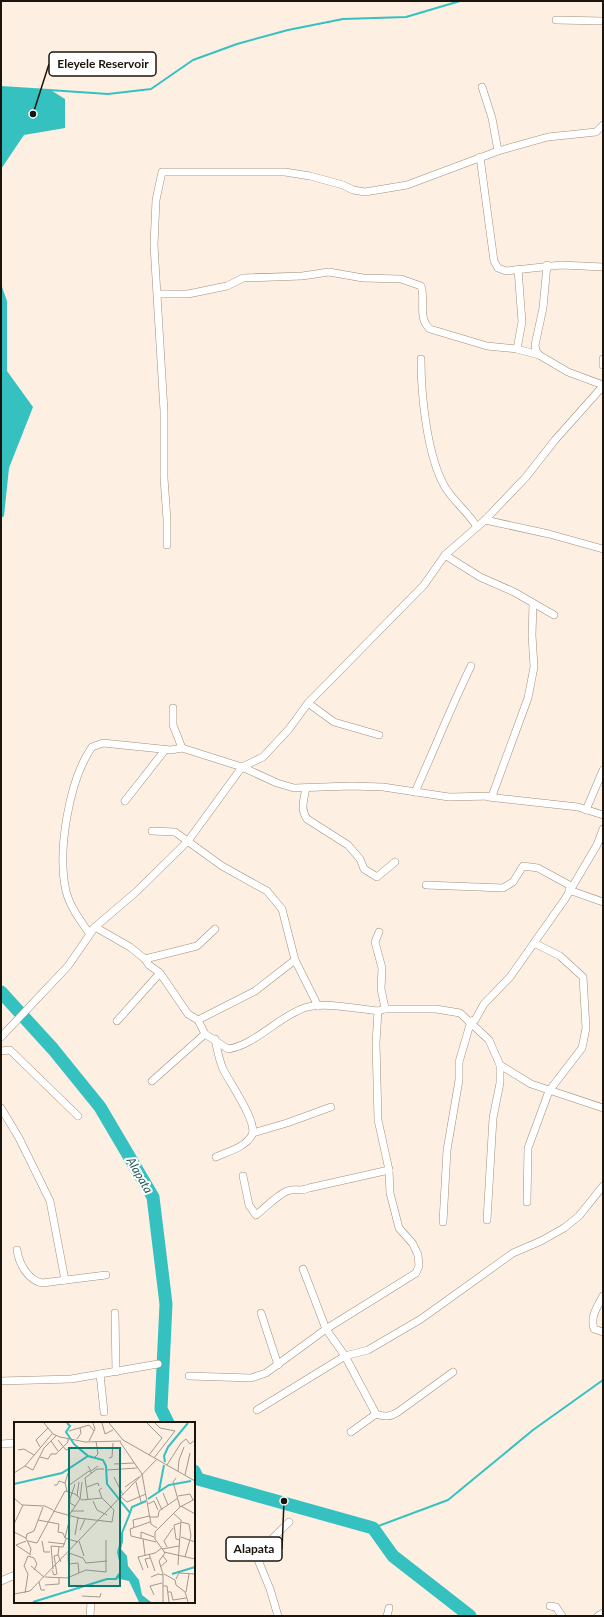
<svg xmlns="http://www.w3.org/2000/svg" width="604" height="1617" viewBox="0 0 604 1617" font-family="Lato,sans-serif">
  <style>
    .water { fill: #36c1c1 }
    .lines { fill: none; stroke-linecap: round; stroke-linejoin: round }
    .stream { stroke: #36c1c1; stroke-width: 2 }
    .river { stroke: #36c1c1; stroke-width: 13 }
    .street-casing { stroke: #a28e79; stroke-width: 8 }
    .street { stroke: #fff; stroke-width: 7 }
    .labels { text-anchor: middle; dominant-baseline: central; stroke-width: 4; stroke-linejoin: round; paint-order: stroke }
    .water-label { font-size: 12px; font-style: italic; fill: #1f5757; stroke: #fff }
    .inset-river { fill: none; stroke: #36c1c1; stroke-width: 2 }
    .inset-road { fill: none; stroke: #a3988d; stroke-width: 1 }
    .view { fill: #0f766e; fill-opacity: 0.15; stroke: #0f766e; stroke-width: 2 }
    .inset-edge { fill: none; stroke: #1b140c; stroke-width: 2 }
    .leader { fill: none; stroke: #1b140c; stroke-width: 1.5 }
    .callout-dot { fill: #1b140c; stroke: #fff; stroke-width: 1.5 }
    .callout { fill: #fff; stroke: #1b140c; stroke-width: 1.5 }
    .callout-label { font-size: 12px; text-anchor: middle; font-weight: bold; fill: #1b140c }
  </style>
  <rect width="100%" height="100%" fill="#fdf0e3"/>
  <g class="water">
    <polygon points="1,86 49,89 65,99 65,128 24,135 1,169"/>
    <polygon points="1,284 7,301 7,371 33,407 9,468 4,516 1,518"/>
  </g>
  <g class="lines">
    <g class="stream">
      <polyline points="49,90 108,94 151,89 193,60 237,44 288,30 343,19 406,17 460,1"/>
      <polyline points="373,1528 448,1500 533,1430 603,1380"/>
    </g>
    <g class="river">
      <polyline points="1,992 53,1049 100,1107 153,1197 166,1304 161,1409 168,1423"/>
      <polyline points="194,1471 198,1479 373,1528 393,1556 470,1616"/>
    </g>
    <defs>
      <g id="street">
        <polyline points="556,20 603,21"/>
        <polyline points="482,87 492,118 498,151"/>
        <polyline points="480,157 494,261 498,268 506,271 561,265 603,267"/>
        <path d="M158,294H188L227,286L243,278L302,276L329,272L363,278L401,279L421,286C426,300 417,318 430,329L487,346L517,349L539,355L568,372L603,385"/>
        <polyline points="517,349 522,322 518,269"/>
        <polyline points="539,355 536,351 535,345 543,308 547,265"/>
        <path d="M421,359C421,395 427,456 445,487C454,502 468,512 477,527"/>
        <polyline points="603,359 603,365"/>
        <polyline points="485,520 549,534 603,549"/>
        <polyline points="167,545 167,520 164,478 164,411 154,245 156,200 162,172 285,172 310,176 343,185 353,190 365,192 407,185 498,151 548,137 596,132 603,125"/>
        <polyline points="445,555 480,577 514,592 554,615"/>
        <path d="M533,604L532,635L534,667L528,698L492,796L449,797L383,787L351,786L294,788L277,783L242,767L182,748L171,750L103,743L92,747C69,780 57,851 66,891C70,907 80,920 89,933L95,927L130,947L145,959L149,965L160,973L188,1014L198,1020L205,1034L228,1049C255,1045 278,1017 304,1008C323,1001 358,1009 378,1011L384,1009H436L460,1013L489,1040L500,1065L531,1084L603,1108"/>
        <polyline points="308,703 334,722 379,735"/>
        <polyline points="173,708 173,725 182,748"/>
        <path d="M306,788C304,799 300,809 307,819L348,845L360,859L364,869L377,877L395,862"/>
        <path d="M415,792C434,750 451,707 471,666"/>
        <polyline points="488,797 578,807 603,815"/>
        <polyline points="125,801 165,750"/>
        <polyline points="586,810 603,770"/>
        <polyline points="152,831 175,832 222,866 267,891 282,909 295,960 318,1006"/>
        <polyline points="426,885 503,888 513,882 523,866 538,868 571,886"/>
        <polyline points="569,890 603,902"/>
        <polyline points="379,932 375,942 382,968 381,989 385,1008 384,1009"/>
        <polyline points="145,959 197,946 215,929"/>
        <polyline points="198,1020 255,991 295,960"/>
        <polyline points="117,1021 160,973"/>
        <polyline points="1,1037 68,966 95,927 136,892 188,841 242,767 263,757 289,729 308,703 424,585 445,555 485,520 526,477 555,440 603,386"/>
        <path d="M215,1039C217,1049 219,1060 223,1069C229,1082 258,1122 252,1135C246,1147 227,1152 216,1157"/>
        <polyline points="1,1051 10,1050 78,1116"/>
        <polyline points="152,1081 205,1034"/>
        <polyline points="1,1108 19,1138 50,1201 65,1280"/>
        <polyline points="253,1133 287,1123 331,1107"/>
        <path d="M243,1176L249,1205L256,1215C265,1208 276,1196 287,1191C295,1188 301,1192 309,1188L389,1170"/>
        <polyline points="527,1202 528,1148 549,1091 582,1048 586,1028 583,977 560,956 534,943"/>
        <polyline points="487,1220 493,1118 500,1083 500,1065"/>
        <polyline points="443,1222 447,1150 459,1080 459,1062 471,1021 475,1020 484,1004 510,977 565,899 597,845 603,829"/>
        <path d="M17,1250C19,1264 28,1280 42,1283L106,1275"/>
        <polyline points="303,1269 326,1329 345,1356 368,1350 421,1319 513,1253 541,1241 564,1228 579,1216 603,1186"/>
        <path d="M603,1296C597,1307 590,1317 594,1329L603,1332"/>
        <polyline points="115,1313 116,1372"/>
        <polyline points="261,1313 278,1365"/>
        <polyline points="100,1374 104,1412"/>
        <polyline points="189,1376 251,1378 266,1373 326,1329 416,1273 419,1266 418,1255 413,1244 399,1228 390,1193 389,1170 378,1120 376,1043 378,1011"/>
        <polyline points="1,1381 71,1379 158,1364"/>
        <path d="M257,1410L345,1356L376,1414C385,1417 390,1417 398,1412L453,1372"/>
        <polyline points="351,1432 376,1414"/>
        <polyline points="1,1444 15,1443"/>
        <polyline points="1,1581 15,1575"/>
        <polyline points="550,1606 556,1607 562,1616"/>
        <polyline points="90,1616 91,1602"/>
        <polyline points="278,1616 270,1589 256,1555 289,1522"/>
        <polyline points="387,1616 389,1608"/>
        <polyline points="598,1616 603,1613"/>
      </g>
    </defs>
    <use href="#street" class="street-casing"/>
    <use href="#street" class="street"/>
  </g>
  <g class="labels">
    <g class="water-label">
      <text transform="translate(140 1175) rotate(60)">Alapata</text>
    </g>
  </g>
  <g transform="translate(14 1422)">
    <rect width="181" height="181" fill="#fdf0e3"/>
    <path d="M109,119L107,127L113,134L114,144L125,158L128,173L137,180H125L115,159L101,156L107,148L103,130L106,120Z" fill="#36c1c1"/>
    <path class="inset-river" d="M53,1L56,4L52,10L60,22L74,34L89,38L92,44L93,62L116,91L108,111V121M151,40L150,34L154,25L174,1M0,62L48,51L74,34M145,69L150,43M134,77L155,63L177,59M116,91L118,85L132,79M158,152L181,145M19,180L93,157H103"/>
    <path class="inset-road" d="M30,1L39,12L46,15L71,20L107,19M88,1L91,12L99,8M95,1L109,18L181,59M133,1L148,16L135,33M55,9L75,3L80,9M63,17L67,11L66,6M44,18L52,28L58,25M37,19L44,29M75,19L81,7L79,1M106,20L128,52L137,102L143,106M26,25L22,18L34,6M4,28L10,27L20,33M26,35L34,37L37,32H42L54,20V16M81,35L84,32L82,19M95,36L98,35L99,21M140,36L161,9L146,6L141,1M100,42L120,41M153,43L167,21L172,17L176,22L181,18M11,44L19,48L30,26L42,14M74,44L77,49L84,44M93,48L123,46M164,49L165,38L170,25M0,51L11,44L38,12M171,53L176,31M100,55L109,73M162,56L159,60L166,85M122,60L127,80M40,63H43L45,59L51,61M54,64L75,49L78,51M73,65L84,61L85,64M111,65L125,55M53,69L51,61L54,51M149,71L154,83M63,74L65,60M164,74L176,72L179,78M107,75L113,80L132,72M142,75L148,88M0,76L8,83L31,84L39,88M74,78L71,56L83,47H90M79,79L83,88L93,93M134,82L140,79L144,88M61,84L56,81V77L61,62M167,84L181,92M39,89L65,96M57,89H70M159,91L167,98L164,143M54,95L66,77L68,60M56,95L51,116L64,120M136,95H144L145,89L164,76M24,98L45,102L44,110L49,111L51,116M136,100L116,107L117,114L142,120M167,100L175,102L177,114L171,135M166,101L160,103L162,117L166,118M0,102L9,83M120,106L119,98L135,94M66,108L71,97M0,110L12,116L17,127L16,132M61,113L64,96L98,100L100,88L88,76L85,68L88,66M167,115L181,120M12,116L13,112L20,109L29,85M127,117V110L140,115M129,117L131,133M12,119L2,123L17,133M14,119L23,121L51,69L61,72L68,78L88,76M28,119L30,130H36M65,119L70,134M34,120L51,122M45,125L44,133L47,140M153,125L150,119L159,106M148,127L165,124M150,130L181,137M55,131L69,136L72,141L93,139M54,132L55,153M135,132L141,149M54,142L64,141L65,151M17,144L30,155M146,145L153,139L149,134M134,146L131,137L136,136M39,147L37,124L49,125L52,117M38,148L40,153L43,152L40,134L44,133M129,148L124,135L141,131L148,126M150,152L161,158L162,163L171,170L174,180M31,155L53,156L72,148L92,150V118M137,155L144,152L149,153M162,157L165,151L181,152M25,160L27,168H31M31,163L45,162V156M149,164H153L155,180M154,170H157L159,178L172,176M172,170L175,152M11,171L14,152L10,144L14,134L20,136L23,142L20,148M0,172L16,169L143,37M140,173L136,164L148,161M68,174L86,175L87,171M149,180V152L145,139L151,131L141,117V110L166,85L181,77"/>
    <path class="view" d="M55,26H106V164H55Z"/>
    <rect width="181" height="181" class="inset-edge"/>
  </g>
  <path class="leader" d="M33 114L49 64M284 1501L282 1549"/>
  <g class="callout-dot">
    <circle cx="33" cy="114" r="4"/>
    <circle cx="284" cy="1501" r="4"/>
  </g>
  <g class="callout">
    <rect x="49" y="52" width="107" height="24" rx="4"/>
    <rect x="226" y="1537" width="56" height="24" rx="4"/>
  </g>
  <g class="callout-label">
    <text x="103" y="68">Eleyele Reservoir</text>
    <text x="254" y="1553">Alapata</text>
  </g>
  <rect width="604" height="1617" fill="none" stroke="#1b140c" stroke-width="4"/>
</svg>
